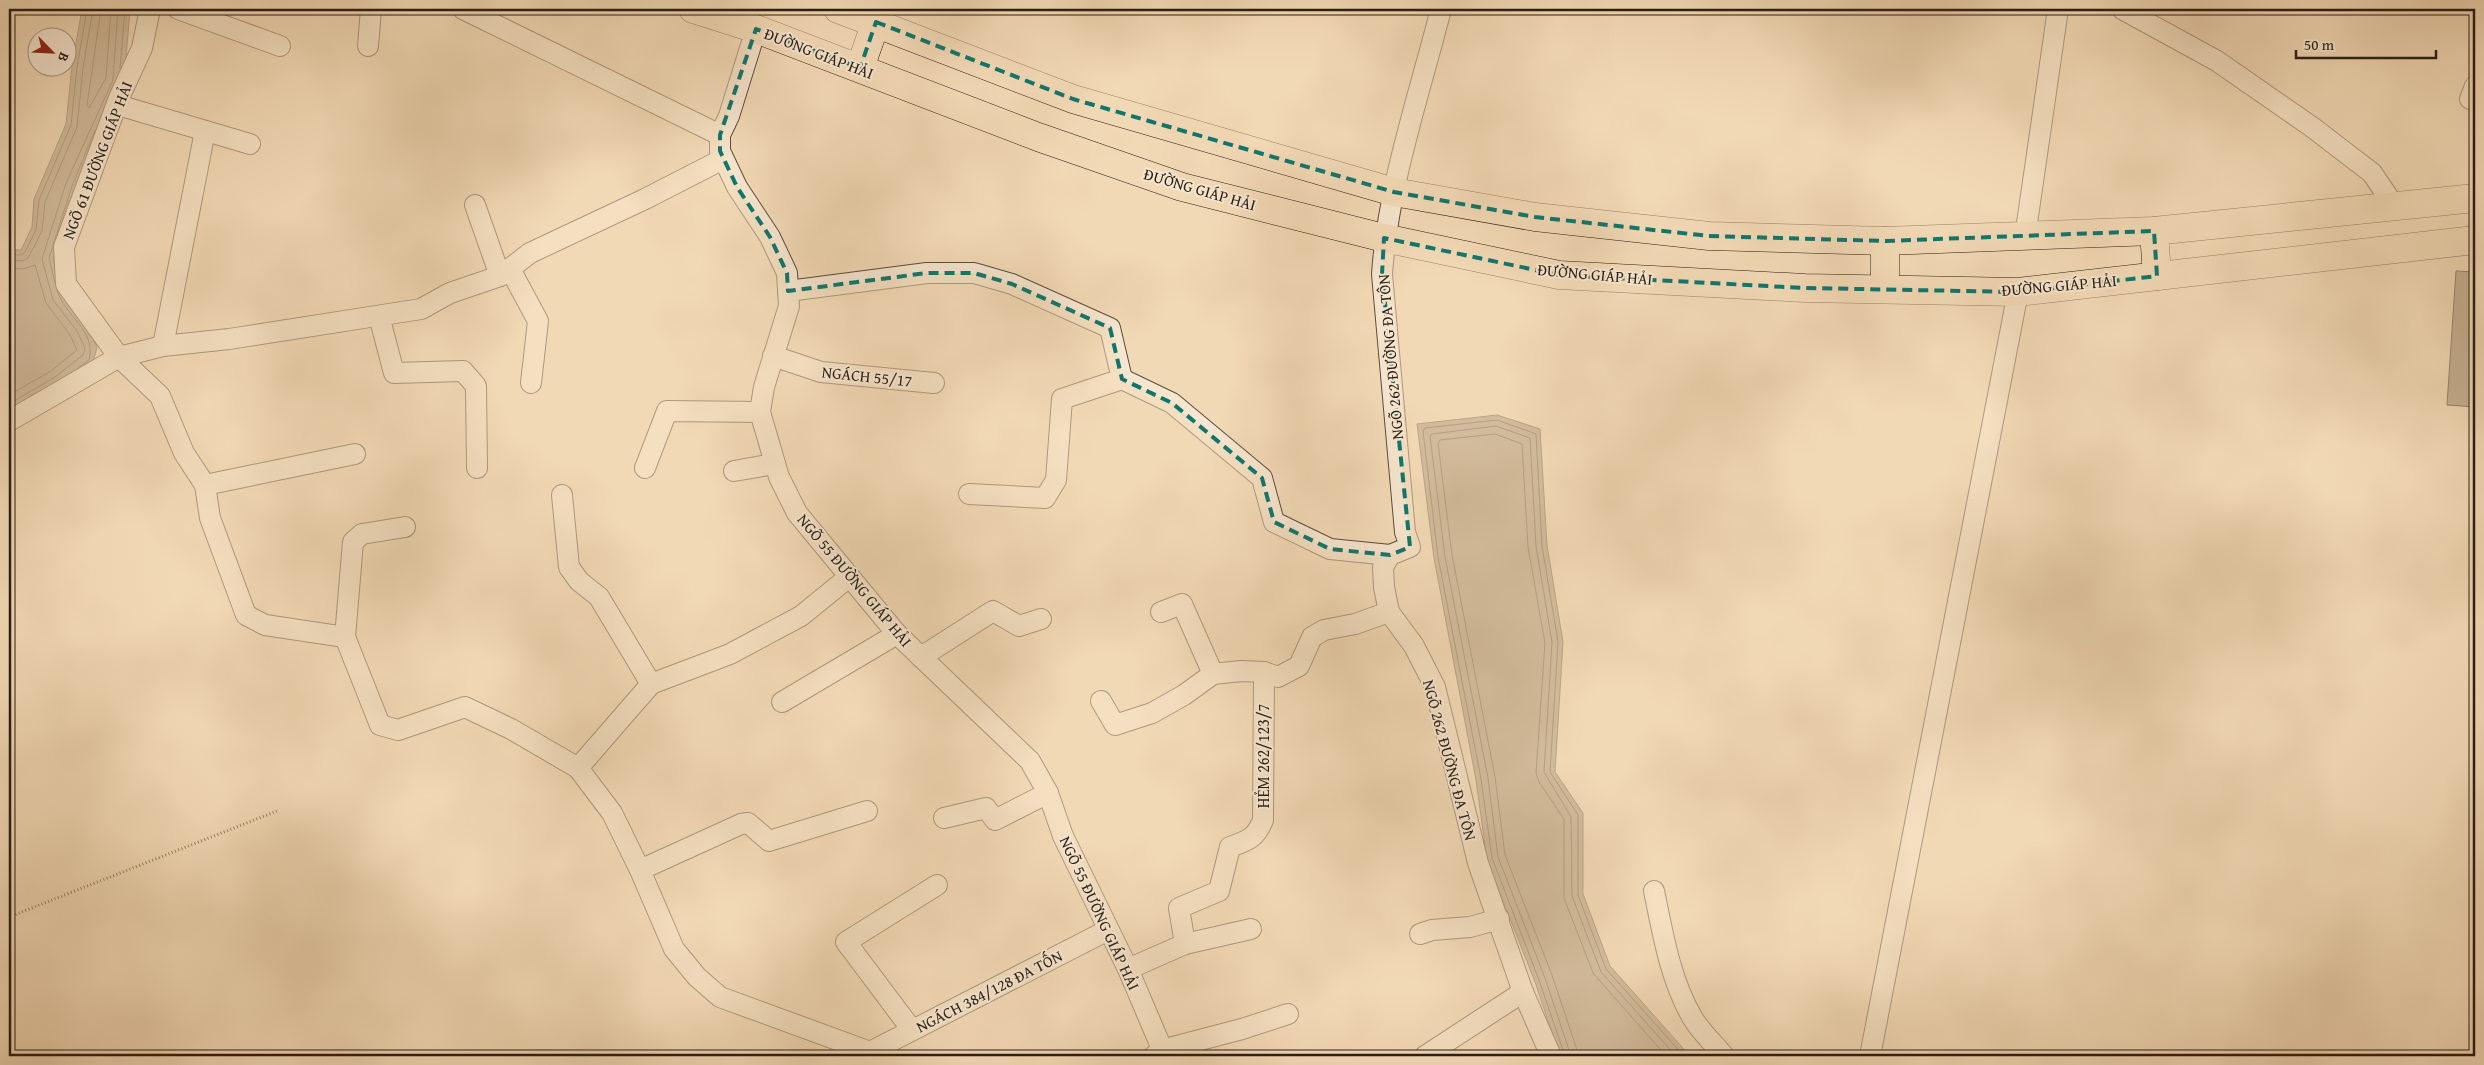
<svg xmlns="http://www.w3.org/2000/svg" width="2484" height="1065" viewBox="0 0 2484 1065" font-family="'Gentium Book Plus',serif">
  <style>
    .water { fill: #ad997f; stroke: #786855 }
    .lines { fill: none; stroke-linecap: round; stroke-linejoin: round }
    .shore { stroke: #6a5c4b; stroke-width: 1 }
    .building { fill: #917f69; stroke: #281e17 }
    .minor-casing { stroke: #5a4d3e; stroke-width: 22 }
    .highway-casing { stroke: #281e17; stroke-width: 29 }
    .path { stroke: #281e17; stroke-width: 3; stroke-dasharray: 1 2.5; stroke-linecap: butt }
    .minor { stroke: #f7e6cf; stroke-width: 20 }
    .highway { stroke: #f2d9b5; stroke-width: 28 }
    .marked { fill: none; stroke: #0f766e; stroke-width: 4; stroke-dasharray: 10 6; stroke-linejoin: round }
    .labels { text-anchor: middle; dominant-baseline: central; stroke-width: 4; stroke-linejoin: round; paint-order: stroke }
    .street-label { font-size: 16px; fill: #281e17; stroke: #f7e6cf }
  </style>
  <rect width="100%" height="100%" fill="#f2d9b5"/>
  <filter id="stains"><feTurbulence type="fractalNoise" baseFrequency=".004" numOctaves="4"/><feColorMatrix values="0 0 0 0 .2 0 0 0 0 .09 0 0 0 0 .02 0 0 0 .5 -.17"/></filter>
  <radialGradient id="worn" r=".72"><stop offset=".6" stop-color="#630" stop-opacity="0"/><stop offset="1" stop-color="#630" stop-opacity=".3"/></radialGradient>
  <g class="water">
    <polygon points="82,9 130,9 124,83 76,188 53,259 63,296 86,325 97,347 93,363 9,416 9,249 21,250 32,227 34,199 66,124 72,66"/>
    <polygon points="1497,415 1540,429 1547,545 1563,642 1555,772 1583,813 1583,894 1610,966 1690,1056 1560,1056 1535,982 1487,860 1476,780 1434,558 1417,424"/>
  </g>
  <g class="lines">
    <g class="shore">
      <polyline points="101,9 87,105 89,108 106,78 111,9"/>
      <polyline points="120,69 125,9"/>
      <polyline points="9,254 21,255 25,252 36,230 39,200 71,125 77,67 87,9"/>
      <polyline points="9,260 22,261 28,258 42,231 45,202 77,127 83,68 93,9"/>
      <polyline points="9,268 23,269 35,265 46,303 70,335 77,350 51,371 9,395"/>
      <polyline points="55,283 49,258 72,186 95,130"/>
      <path d="M57,290C64,316 97,330 89,360L78,368"/>
      <polyline points="9,404 55,377 83,355 85,348 77,331 53,300 42,259 66,183 113,80 118,9"/>
      <polyline points="1565,1056 1539,980 1492,858 1481,779 1438,557 1423,431 1425,428 1497,420 1536,434 1542,546 1558,642 1550,772 1578,815 1578,895 1606,969 1684,1056"/>
      <polyline points="1571,1056 1545,978 1498,857 1488,778 1445,557 1430,436 1432,434 1496,426 1530,438 1536,546 1552,642 1544,772 1571,817 1572,896 1601,972 1676,1056"/>
      <polyline points="1579,1056 1552,975 1505,855 1495,777 1452,555 1438,443 1440,440 1495,434 1522,444 1528,547 1545,643 1536,773 1539,782 1564,819 1564,898 1593,973 1666,1056"/>
    </g>
  </g>
  <polygon class="building" points="2456,271 2475,272 2475,407 2447,405"/>
  <g class="lines">
    <defs>
      <g id="minor">
        <polyline points="150,9 142,48 119,98 64,247 66,284 119,357 160,396 184,453 205,485 210,518 246,615 265,625 345,637 380,725 398,730 465,707 511,729 578,768 612,813 640,870 674,949 697,977 720,997 881,1056"/>
        <polyline points="178,9 280,46"/>
        <polyline points="463,9 720,135"/>
        <path d="M1441,9C1419,96 1388,185 1382,274L1405,532L1410,547L1390,555L1383,567L1384,587L1389,612L1414,646L1435,687L1478,863L1523,992L1551,1056"/>
        <polyline points="2122,9 2217,61 2312,127 2372,173 2395,207"/>
        <polyline points="756,29 729,116 720,135 720,151 737,187 770,237 787,273 789,306 764,387 760,412 779,477 797,513 897,634 1030,761 1048,793 1063,836 1128,969 1165,1056"/>
        <polyline points="368,46 371,9"/>
        <polyline points="2470,99 2475,86"/>
        <polyline points="118,105 250,144"/>
        <polyline points="475,205 500,276"/>
        <polyline points="2025,237 2058,9"/>
        <polyline points="510,269 538,321 531,383"/>
        <polyline points="788,291 927,273 974,273 1012,284 1110,328 1122,379"/>
        <polyline points="379,316 394,373 463,371 476,386 477,468"/>
        <polyline points="163,346 205,131"/>
        <polyline points="773,356 821,372 934,383"/>
        <polyline points="9,421 119,357 163,346 229,339 421,309 450,293 500,276 530,253 645,199 723,159"/>
        <polyline points="645,468 667,411 760,412"/>
        <polyline points="734,471 774,464"/>
        <polyline points="205,485 355,454"/>
        <polyline points="969,494 1045,498 1056,480 1062,399 1122,379 1172,403 1262,478 1274,522 1330,549 1390,555"/>
        <polyline points="562,495 569,567 579,581 599,597 651,684"/>
        <polyline points="1161,612 1182,604 1213,674"/>
        <polyline points="345,637 353,542 362,534 405,527"/>
        <polyline points="921,657 993,611 1019,626 1041,619"/>
        <polyline points="1101,701 1115,725 1152,713 1184,695 1213,674 1241,671 1264,672 1278,677 1299,666 1312,637 1324,630 1355,624 1389,612"/>
        <polyline points="782,702 897,634"/>
        <polyline points="578,768 651,684 730,654 801,616 849,577"/>
        <polyline points="944,818 986,808 995,820 1048,793"/>
        <polyline points="640,870 741,824 748,823 769,841 867,811"/>
        <path d="M1654,891C1663,934 1670,979 1692,1017C1700,1031 1714,1044 1724,1056"/>
        <polyline points="1420,934 1432,930 1470,927 1499,919"/>
        <path d="M1185,944L1179,908L1219,891L1230,847C1247,841 1256,838 1263,820L1264,672"/>
        <polyline points="1128,969 1185,944 1251,929"/>
        <polyline points="912,1030 846,942 937,885"/>
        <polyline points="870,1052 1108,930"/>
        <polyline points="1154,1056 1162,1050 1242,1029 1288,1014"/>
        <polyline points="1425,1056 1523,992"/>
        <polyline points="1870,1056 2018,292"/>
      </g>
      <g id="highway">
        <polyline points="693,9 756,29 1038,137 1182,187 1384,238 1559,275 1805,288 2018,292 2475,240"/>
        <polyline points="838,9 1073,99 1394,192 1535,217 1709,236 1885,241 2154,231 2475,198"/>
        <polyline points="860,68 876,22"/>
        <polyline points="2154,231 2157,276"/>
        <polyline points="1885,241 1885,289"/>
      </g>
    </defs>
    <use href="#minor" class="minor-casing"/>
    <use href="#highway" class="highway-casing"/>
    <polyline class="path" points="9,917 277,811"/>
    <use href="#minor" class="minor"/>
    <use href="#highway" class="highway"/>
  </g>
  <path d="M0 0H2484V1065H0ZM876,22L1073,99L1394,192L1535,217L1709,236L1885,241L2154,231L2157,276L2018,292L1805,288L1559,275L1384,238L1382,274L1410,547L1390,555L1330,549L1274,522L1262,478L1172,403L1122,379L1110,328L1012,284L974,273H927L788,291L787,273L770,237L737,187L720,151V135L756,29L860,68Z" fill="#f2d9b5" fill-opacity=".55" fill-rule="evenodd"/>
  <path class="marked" d="M876,22L1073,99L1394,192L1535,217L1709,236L1885,241L2154,231L2157,276L2018,292L1805,288L1559,275L1384,238L1382,274L1410,547L1390,555L1330,549L1274,522L1262,478L1172,403L1122,379L1110,328L1012,284L974,273H927L788,291L787,273L770,237L737,187L720,151V135L756,29L860,68Z"/>
  <g class="labels">
    <g class="street-label">
      <text transform="translate(819 53) rotate(21)">ĐƯỜNG GIÁP HẢI</text>
      <text transform="translate(97 160) rotate(-69)">NGÕ 61 ĐƯỜNG GIÁP HẢI</text>
      <text transform="translate(1200 189) rotate(16)">ĐƯỜNG GIÁP HẢI</text>
      <text transform="translate(1595 274) rotate(5)">ĐƯỜNG GIÁP HẢI</text>
      <text transform="translate(2059 285) rotate(-5)">ĐƯỜNG GIÁP HẢI</text>
      <text transform="translate(1390 357) rotate(-95)">NGÕ 262 ĐƯỜNG ĐA TÔN</text>
      <text transform="translate(867 376) rotate(6)">NGÁCH 55/17</text>
      <text transform="translate(855 580) rotate(50)">NGÕ 55 ĐƯỜNG GIÁP HẢI</text>
      <text transform="translate(1263 756) rotate(-90)">HẺM 262/123/7</text>
      <text transform="translate(1450 760) rotate(75)">NGÕ 262 ĐƯỜNG ĐA TÔN</text>
      <text transform="translate(1100 913) rotate(65)">NGÕ 55 ĐƯỜNG GIÁP HẢI</text>
      <text transform="translate(989 991) rotate(-27)">NGÁCH 384/128 ĐA TỐN</text>
    </g>
  </g>
  <rect width="2484" height="1065" fill="none" stroke="#f2d9b5" stroke-width="30"/>
  <rect x="10" y="10" width="2464" height="1045" fill="none" stroke="#281e17" stroke-width="2.5"/>
  <rect x="15" y="15" width="2454" height="1035" fill="none" stroke="#281e17"/>
  <g transform="translate(52 52) rotate(114)"><circle r="24" fill="#f7e6cf" stroke="#a49685"/>
  <path d="M0-4L9 19L0 12L-9 19Z" fill="#8f2418"/>
  <text y="-8" font-size="14" font-weight="bold" text-anchor="middle" fill="#281e17">B</text>
  </g>
  <path d="M2296 50v8h140v-8" fill="none" stroke="#281e17" stroke-width="2.5"/>
  <text x="2304" y="50" font-size="15" fill="#281e17" stroke="#f7e6cf" stroke-width="4" paint-order="stroke">50 m</text>
  <rect width="100%" height="100%" filter="url(#stains)"/>
  <rect width="100%" height="100%" fill="url(#worn)"/>
</svg>
